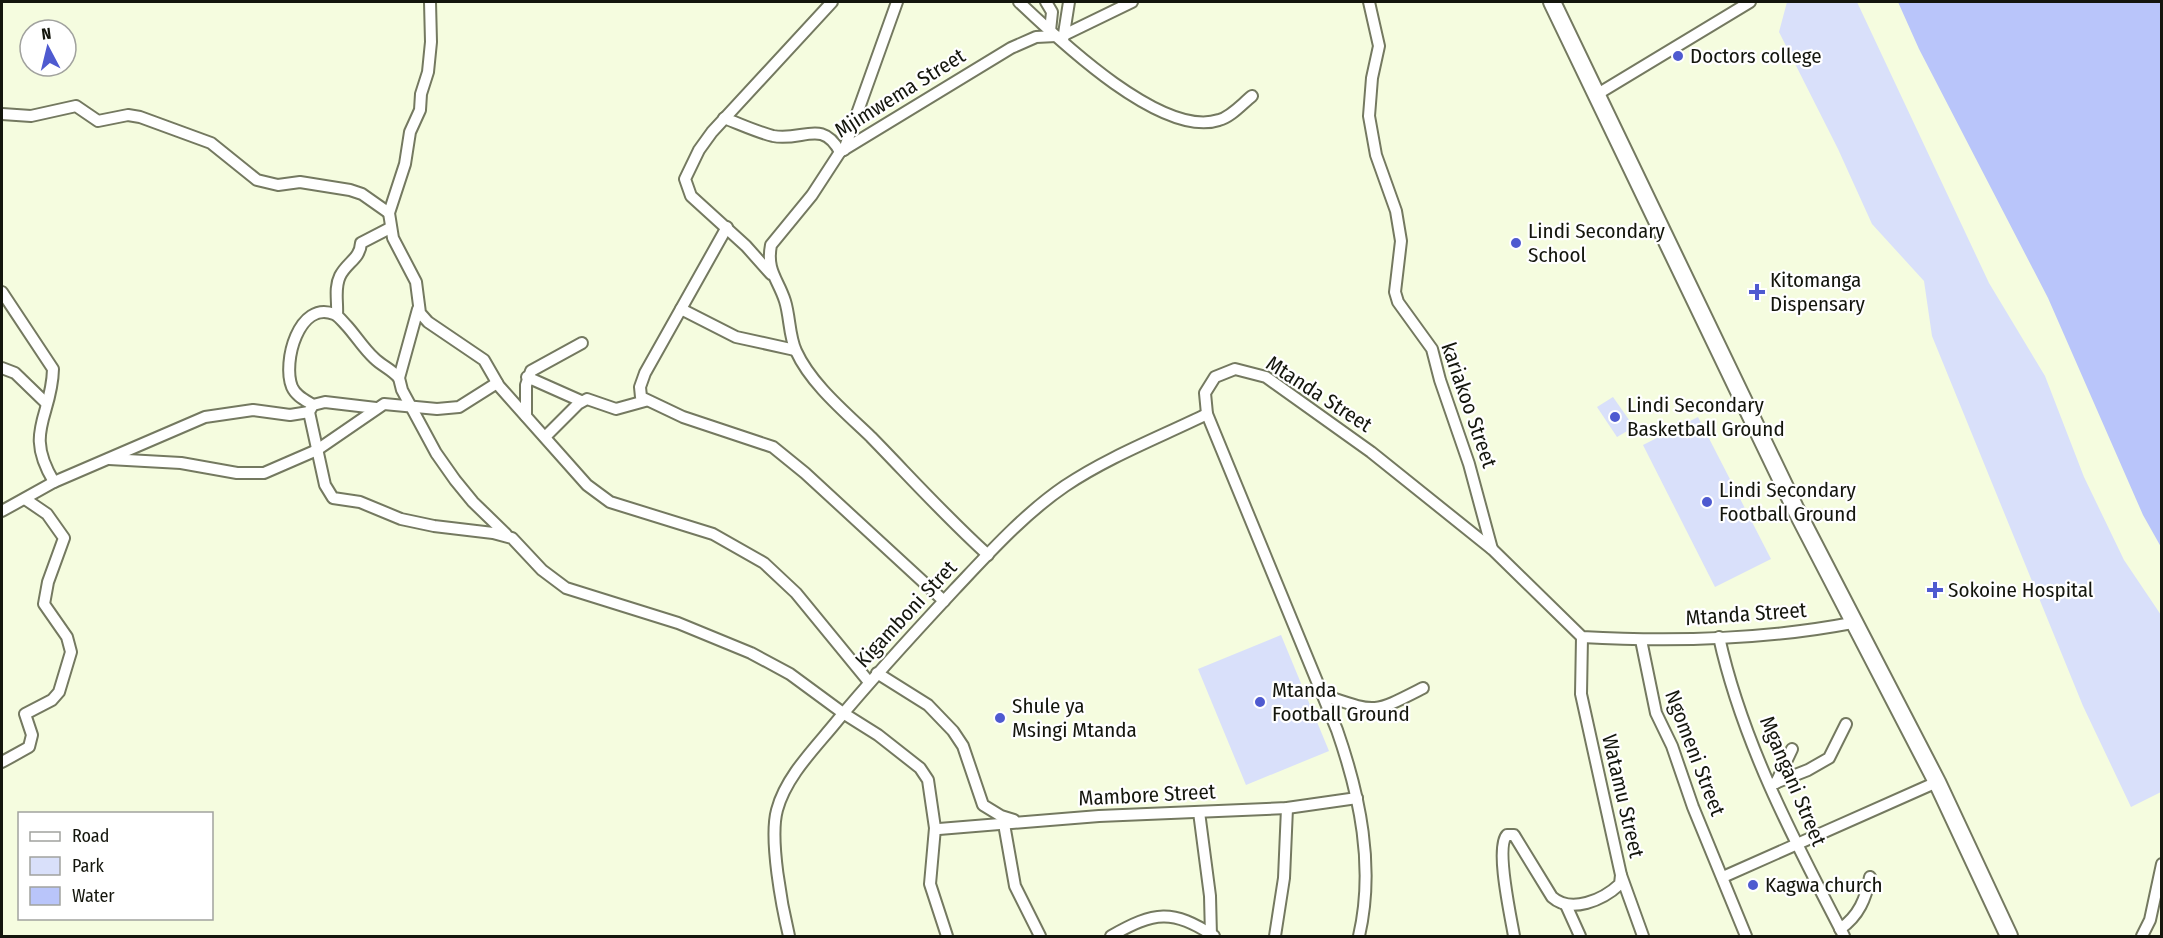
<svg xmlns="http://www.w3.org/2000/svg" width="2163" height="938" viewBox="0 0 2163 938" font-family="'Fira Sans Condensed',sans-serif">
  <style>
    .green { fill: #d9e0fa }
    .water { fill: #b9c5fa }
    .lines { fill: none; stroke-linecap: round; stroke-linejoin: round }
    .minor-casing { stroke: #747960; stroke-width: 14 }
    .highway-casing { stroke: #747960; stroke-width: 20 }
    .minor { stroke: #fff; stroke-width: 10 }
    .highway { stroke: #fff; stroke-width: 16 }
    .poi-dot { fill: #4e5ad0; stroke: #fff; stroke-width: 2 }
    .labels { text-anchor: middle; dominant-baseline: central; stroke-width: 4.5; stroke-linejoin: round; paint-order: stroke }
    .poi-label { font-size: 21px; fill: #14160d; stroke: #fff; text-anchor: start }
    .street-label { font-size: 21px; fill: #14160d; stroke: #fff }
  </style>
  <rect width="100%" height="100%" fill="#f5fcdf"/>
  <g class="green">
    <polygon points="1787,2 1857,2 1989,283 2045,376 2084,477 2124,560 2161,615 2161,792 2131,807 2083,706 1932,336 1924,281 1872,224 1838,149 1779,32"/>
    <polygon points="1613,397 1634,427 1617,437 1597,407"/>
    <polygon points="1698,417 1771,559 1715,587 1643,445"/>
    <polygon points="1281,635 1329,751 1246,785 1198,669"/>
  </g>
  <polygon class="water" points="1898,2 2161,2 2161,547 2143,515 2048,298 1919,49"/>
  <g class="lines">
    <defs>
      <g id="minor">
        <polyline points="430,2 431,42 428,72 421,94 420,110 410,132 405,164 389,213 393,238 416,282 420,313 428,322 484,360 499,386 587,485 610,502 713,534 764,563 796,593 869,682"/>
        <path d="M1019,2C1057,38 1162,139 1219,120C1231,117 1242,104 1252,96"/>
        <polyline points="1046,2 1052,12 1050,31"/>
        <polyline points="1369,2 1379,46 1372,78 1369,116 1376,155 1396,211 1401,241 1395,292 1398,302 1432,349 1440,380 1469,464 1492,549"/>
        <polyline points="1064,35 1132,2"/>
        <polyline points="1063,40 1069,2"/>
        <polyline points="1596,95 1750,2"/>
        <polyline points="2,114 31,116 76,106 98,121 128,115 140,117 211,143 257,180 278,185 300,182 350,190 362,194 389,213"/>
        <path d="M724,118C740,124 757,132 773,136C802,142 822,118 840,152"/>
        <polyline points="844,150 897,2"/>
        <polyline points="727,227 645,373 640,387 641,397 683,417 773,447 805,473 944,601"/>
        <polyline points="771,274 746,246 691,196 685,179 699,150 712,132 832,2"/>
        <path d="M2,292L53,369C52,417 23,431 54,482"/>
        <polyline points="418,309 399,378 402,390 436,453 455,480 473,502 506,534"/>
        <polyline points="681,309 736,337 795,350"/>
        <path d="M337,315C338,302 334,288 340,276C347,262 360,259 361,243L390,228"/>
        <polyline points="2,368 15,373 45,402"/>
        <polyline points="527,377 581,401"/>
        <path d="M313,405C305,400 296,396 292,387C282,362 299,300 334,314C339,316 343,322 347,326C356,336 364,349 374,358C382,366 391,369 399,378"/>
        <polyline points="376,408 325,402 313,405 309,412 325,485 333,498 360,502 401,519 434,526 493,533 512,538 542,570 566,588 678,623 751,653 790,674 843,713 878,735 920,768 928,780 935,828 930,884 947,936"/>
        <polyline points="526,416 526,385 531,371 582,343"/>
        <polyline points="545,437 578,404 587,399 616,409 645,401"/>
        <polyline points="109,459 181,463 237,473 264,473 317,450 384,404 437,409 459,407 497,383"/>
        <polyline points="2,511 54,482 205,417 253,410 290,415 309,412"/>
        <path d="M988,555C946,517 910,477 871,437C845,412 811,384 796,351C789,336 790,317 785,301C778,279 766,271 771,245L812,195L840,152L1011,48L1036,37L1056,36"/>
        <path d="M1719,637C1742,742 1795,842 1844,936"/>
        <polyline points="1641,640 1656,713 1672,746 1693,807 1746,936"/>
        <polyline points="877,673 928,705 953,731 963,746 983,805 1001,816 1014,820"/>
        <path d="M1323,695C1377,713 1372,714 1423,688"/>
        <polyline points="2,762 29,747 32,735 25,714 52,700 59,692 71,652 67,637 44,604 48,582 64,538 47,514 25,499"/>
        <polyline points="1776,783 1792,749"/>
        <polyline points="1770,785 1808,770 1829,758 1846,724"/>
        <polyline points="1199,812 1210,896 1211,936"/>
        <polyline points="1004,824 1015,886 1040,936"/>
        <polyline points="939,829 1099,816 1287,808 1357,798"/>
        <polyline points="1621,875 1643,936"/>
        <polyline points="1723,877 1937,782"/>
        <polyline points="1566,905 1580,936"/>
        <path d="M1840,929C1859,916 1866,898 1870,877"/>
        <path d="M789,936C782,907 769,839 777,810C786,776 816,747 837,721C875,675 915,632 955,589C989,553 1024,514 1065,486C1108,457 1160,437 1207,414"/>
        <path d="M1111,936C1155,911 1172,909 1214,936"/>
        <polyline points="1275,936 1284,878 1287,808"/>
        <path d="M1359,936C1375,867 1360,796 1337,730L1207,414L1205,393L1215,377L1235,369L1266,377L1371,452L1492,549L1582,637C1672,642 1763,640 1852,623"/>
        <path d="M1514,936C1511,918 1495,847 1507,835H1514L1552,897C1571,914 1603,900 1620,884L1621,875L1581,694L1582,637"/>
        <polyline points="2142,936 2150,920 2162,864"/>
      </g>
      <polyline id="highway" points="1552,2 1795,508 1937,782 2009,936"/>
    </defs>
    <use href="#minor" class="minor-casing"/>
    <use href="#highway" class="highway-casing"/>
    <use href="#minor" class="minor"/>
    <use href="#highway" class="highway"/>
  </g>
  <g class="poi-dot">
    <circle cx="1678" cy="56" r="6"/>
    <circle cx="1516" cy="243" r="6"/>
    <path d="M1754 283h6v6h6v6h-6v6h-6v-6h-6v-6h6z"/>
    <circle cx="1615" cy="417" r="6"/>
    <circle cx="1707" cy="502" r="6"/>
    <path d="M1932 581h6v6h6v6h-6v6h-6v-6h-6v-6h6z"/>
    <circle cx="1260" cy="702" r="6"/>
    <circle cx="1000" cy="718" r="6"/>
    <circle cx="1753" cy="885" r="6"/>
  </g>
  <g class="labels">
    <g class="poi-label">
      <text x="1690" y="56">Doctors college</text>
      <text x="1528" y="231">Lindi Secondary<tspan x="1528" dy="24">School</tspan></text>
      <text x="1770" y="280">Kitomanga<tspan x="1770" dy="24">Dispensary</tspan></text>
      <text x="1627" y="405">Lindi Secondary<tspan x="1627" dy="24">Basketball Ground</tspan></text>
      <text x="1719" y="490">Lindi Secondary<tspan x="1719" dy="24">Football Ground</tspan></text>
      <text x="1948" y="590">Sokoine Hospital</text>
      <text x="1272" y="690">Mtanda<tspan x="1272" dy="24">Football Ground</tspan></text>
      <text x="1012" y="706">Shule ya<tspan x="1012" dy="24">Msingi Mtanda</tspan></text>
      <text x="1765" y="885">Kagwa church</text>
    </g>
    <g class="street-label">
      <text transform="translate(900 93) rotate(-32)">Mjimwema Street</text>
      <text transform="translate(1319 394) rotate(33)">Mtanda Street</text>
      <text transform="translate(1469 405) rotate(71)">kariakoo Street</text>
      <text transform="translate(906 614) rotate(-47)">Kigamboni Stret</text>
      <text transform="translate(1746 614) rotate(-4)">Mtanda Street</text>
      <text transform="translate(1695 753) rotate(69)">Ngomeni Street</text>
      <text transform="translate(1793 781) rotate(67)">Mgangani Street</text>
      <text transform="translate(1147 795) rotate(-3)">Mambore Street</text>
      <text transform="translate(1623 796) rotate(77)">Watamu Street</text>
    </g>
  </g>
  <rect width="2163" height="938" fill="none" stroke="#14160d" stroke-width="6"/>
  <rect x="18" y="812" width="195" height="108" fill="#ffffff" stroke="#a1a29e" stroke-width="1.5"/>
  <rect x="30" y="832" width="30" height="9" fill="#ffffff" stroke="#a1a29e" stroke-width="1.5"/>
  <text x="72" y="842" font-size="18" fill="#14160d">Road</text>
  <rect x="30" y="857" width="30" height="18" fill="#d9e0fa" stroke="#a1a29e" stroke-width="1.5"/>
  <text x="72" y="872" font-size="18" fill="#14160d">Park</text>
  <rect x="30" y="887" width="30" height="18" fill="#b9c5fa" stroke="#a1a29e" stroke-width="1.5"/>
  <text x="72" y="902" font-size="18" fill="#14160d">Water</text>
  <g transform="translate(48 48) rotate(353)"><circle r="28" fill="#ffffff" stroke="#a1a29e" stroke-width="1.5"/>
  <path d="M0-4.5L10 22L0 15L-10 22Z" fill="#4e5ad0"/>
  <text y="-9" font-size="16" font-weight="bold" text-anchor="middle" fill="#14160d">N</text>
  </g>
</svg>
